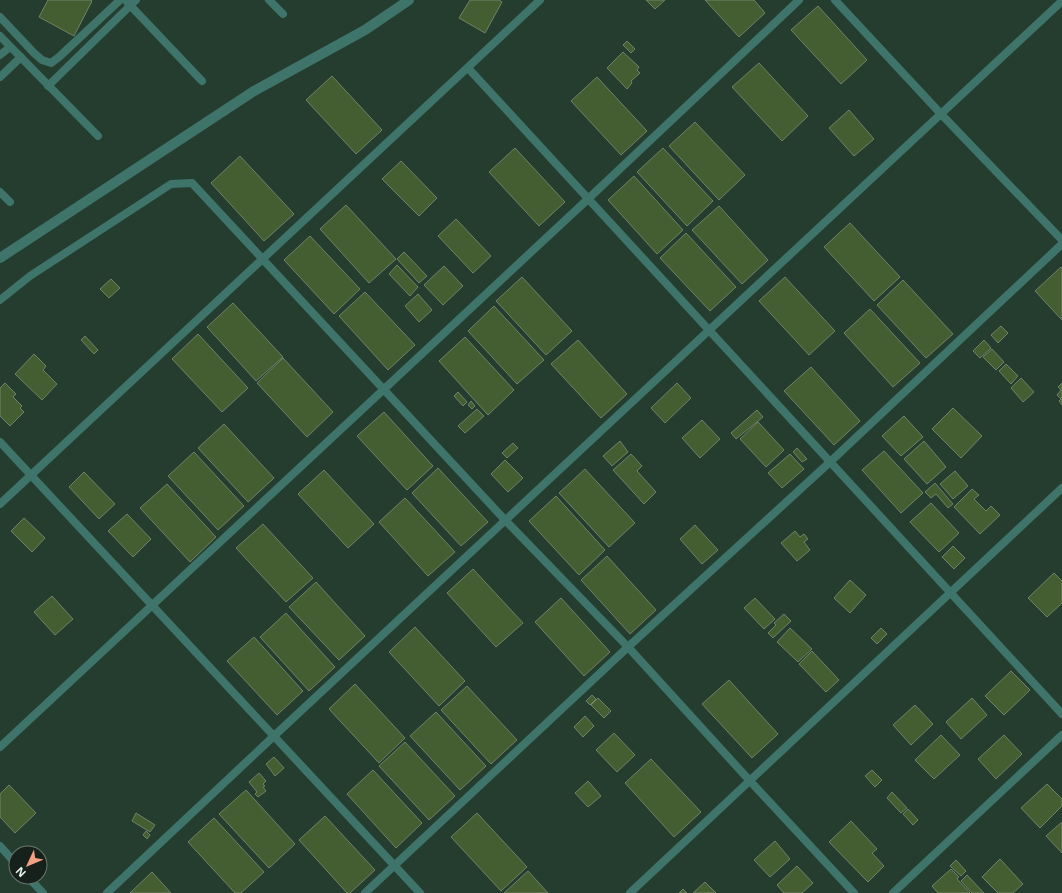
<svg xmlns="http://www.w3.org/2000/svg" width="1062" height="893" viewBox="0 0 1062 893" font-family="'Open Sans',sans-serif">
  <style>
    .building { fill: #445e32; stroke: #728169 }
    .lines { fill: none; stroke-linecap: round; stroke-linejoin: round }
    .minor { stroke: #3e746a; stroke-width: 8 }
    .tertiary { stroke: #3e746a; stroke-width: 10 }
  </style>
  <rect width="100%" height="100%" fill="#253d2f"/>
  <g class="building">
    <polygon points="48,0 91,0 92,1 74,36 39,17"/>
    <polygon points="470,0 499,0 502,2 485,33 459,18"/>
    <polygon points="646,0 665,0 655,9"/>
    <polygon points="705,0 754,0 765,13 739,37"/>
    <polygon points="818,6 867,60 841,84 791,30"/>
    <polygon points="627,41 635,49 631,53 623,45"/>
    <polygon points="623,52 639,67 637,70 640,73 631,81 632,83 627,89 607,68"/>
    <polygon points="759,63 808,116 782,141 732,87"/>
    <polygon points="332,76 382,130 356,154 306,100"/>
    <polygon points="597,77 647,131 621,155 571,101"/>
    <polygon points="849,110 874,139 854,156 829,128"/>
    <polygon points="695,122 745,175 719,200 669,146"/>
    <polygon points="515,148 565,202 539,226 489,172"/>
    <polygon points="663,148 713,201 687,226 637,172"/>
    <polygon points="240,156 294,214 264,241 211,183"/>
    <polygon points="401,161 437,198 419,216 382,179"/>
    <polygon points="634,176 683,230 657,254 608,200"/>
    <polygon points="346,205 396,259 369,283 320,229"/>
    <polygon points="719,206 768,260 742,284 692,230"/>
    <polygon points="456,219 491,256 473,273 438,236"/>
    <polygon points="850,223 900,277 874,301 824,247"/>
    <polygon points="686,233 736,287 710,311 660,258"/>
    <polygon points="310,236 360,289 334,314 284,260"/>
    <polygon points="404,252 427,276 419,283 397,259"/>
    <polygon points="397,265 418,287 410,296 389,274"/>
    <polygon points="444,266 463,286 443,305 424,285"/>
    <polygon points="1061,267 1062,268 1062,320 1035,291"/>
    <polygon points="522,277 572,331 546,355 496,301"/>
    <polygon points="785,277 835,331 809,355 759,301"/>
    <polygon points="111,279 120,288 109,298 100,289"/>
    <polygon points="903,280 953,334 926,358 877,305"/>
    <polygon points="365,292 415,345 388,370 339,316"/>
    <polygon points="418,294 432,310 419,322 405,306"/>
    <polygon points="233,303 283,357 256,381 207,327"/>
    <polygon points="494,306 544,360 517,384 468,331"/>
    <polygon points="870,309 920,363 893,387 844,333"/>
    <polygon points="1001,326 1008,333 998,343 991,335"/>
    <polygon points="198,334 248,388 222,412 172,359"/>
    <polygon points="85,336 98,350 94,354 81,340"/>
    <polygon points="465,337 514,390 488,415 439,361"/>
    <polygon points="578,340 627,394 601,418 551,364"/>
    <polygon points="984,340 991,348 980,358 973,351"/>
    <polygon points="992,349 1004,362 996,370 983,357"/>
    <polygon points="34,354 46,366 43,370 57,384 42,400 15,374"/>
    <polygon points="283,358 333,412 307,437 257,383"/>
    <polygon points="1006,364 1018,376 1011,384 999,371"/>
    <polygon points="811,367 860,421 834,445 784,391"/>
    <polygon points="1021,378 1034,392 1023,402 1011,388"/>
    <polygon points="5,383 16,394 13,397 22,406 20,408 24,412 10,426 0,416 0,388"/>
    <polygon points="677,383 691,398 665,423 651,408"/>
    <polygon points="1062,383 1062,405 1059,401 1061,399 1057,395 1061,390 1058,387"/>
    <polygon points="458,392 467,402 463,406 454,396"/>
    <polygon points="471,401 475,406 472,409 468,405"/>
    <polygon points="953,408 982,436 961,458 932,429"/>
    <polygon points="477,409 484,416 465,433 458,426"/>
    <polygon points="757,410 763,417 736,439 731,433"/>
    <polygon points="384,412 433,466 407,490 357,436"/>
    <polygon points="904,416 923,437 901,456 882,436"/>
    <polygon points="702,420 720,439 700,458 682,438"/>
    <polygon points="758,422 784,450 766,467 740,439"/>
    <polygon points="224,424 274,478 248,502 198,448"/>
    <polygon points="620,441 628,452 612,466 603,456"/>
    <polygon points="924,441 946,467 927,484 904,459"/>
    <polygon points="513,443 518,448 507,458 502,453"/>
    <polygon points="797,448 807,459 802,462 793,452"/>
    <polygon points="884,451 923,493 901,513 862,470"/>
    <polygon points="194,452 244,506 218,530 168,476"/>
    <polygon points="631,454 642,466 637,471 656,492 644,504 613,470"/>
    <polygon points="790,454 804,469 782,488 768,473"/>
    <polygon points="505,460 523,478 508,492 491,474"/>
    <polygon points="438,468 488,522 461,546 412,493"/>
    <polygon points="585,469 635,523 609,547 559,493"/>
    <polygon points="324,470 374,524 348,548 298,494"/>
    <polygon points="955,471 968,486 953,499 940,484"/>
    <polygon points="84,472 115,504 99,519 69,487"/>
    <polygon points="935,483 953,504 948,508 936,494 931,498 925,492"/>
    <polygon points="167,484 216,537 190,562 140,508"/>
    <polygon points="972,489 979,495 974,499 986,511 991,506 1000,515 980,534 954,507"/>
    <polygon points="556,496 605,550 579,575 529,521"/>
    <polygon points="405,498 455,552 428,576 379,522"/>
    <polygon points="931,503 959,533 939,552 910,522"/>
    <polygon points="127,514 151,539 133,557 108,531"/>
    <polygon points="24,518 45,538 32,552 11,531"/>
    <polygon points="263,524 313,578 286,602 236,548"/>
    <polygon points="695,525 718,550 702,564 680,539"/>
    <polygon points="795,531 800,537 804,534 808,539 804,542 810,550 797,561 781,543"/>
    <polygon points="953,546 965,558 954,569 942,557"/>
    <polygon points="607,556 656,610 630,634 581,580"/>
    <polygon points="473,569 523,623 496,647 447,593"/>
    <polygon points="1054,573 1062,581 1062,603 1047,617 1028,598"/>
    <polygon points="850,580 866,595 850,613 834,598"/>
    <polygon points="316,582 365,636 339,660 289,607"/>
    <polygon points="52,596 73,619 55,635 34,612"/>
    <polygon points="561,598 610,652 584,676 535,622"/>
    <polygon points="755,598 775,619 764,629 744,608"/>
    <polygon points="286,613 335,667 309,691 260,637"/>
    <polygon points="784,614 791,621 773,638 768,633 776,625 774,623"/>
    <polygon points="415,627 465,681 439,706 389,652"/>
    <polygon points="790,628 812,649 798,662 777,642"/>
    <polygon points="881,628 887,634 877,644 871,638"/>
    <polygon points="254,637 303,691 277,715 227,661"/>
    <polygon points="812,651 839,680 826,692 799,664"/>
    <polygon points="1011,671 1030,690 1004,715 985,696"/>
    <polygon points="729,680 778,734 752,758 702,704"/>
    <polygon points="355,684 405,738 379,763 329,709"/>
    <polygon points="467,686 517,740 491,764 441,710"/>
    <polygon points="592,695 596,699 590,705 586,701"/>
    <polygon points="598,698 611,711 604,718 591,705"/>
    <polygon points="972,698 987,715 961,739 946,722"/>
    <polygon points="915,705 933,724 911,745 893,725"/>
    <polygon points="436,712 486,766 460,790 410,736"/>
    <polygon points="585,716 594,726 583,737 574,727"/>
    <polygon points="614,733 635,755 617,772 596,750"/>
    <polygon points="941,735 960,755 934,779 915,760"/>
    <polygon points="1004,735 1022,754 996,779 978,759"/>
    <polygon points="405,742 455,796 429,820 379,766"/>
    <polygon points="274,757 284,768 275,776 266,764"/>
    <polygon points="651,759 701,812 674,837 625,783"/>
    <polygon points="373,770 422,823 396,848 347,794"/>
    <polygon points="872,770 882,780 875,787 865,776"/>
    <polygon points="259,773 266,781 263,784 265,786 263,787 266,791 258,797 255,794 257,792 249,782"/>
    <polygon points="588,781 601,796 588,807 575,793"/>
    <polygon points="1047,784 1062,799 1062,806 1040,828 1021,808"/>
    <polygon points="9,785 36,813 15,833 0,817 0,794"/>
    <polygon points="246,790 295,844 269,868 219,814"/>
    <polygon points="892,792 907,808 901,813 887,798"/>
    <polygon points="908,809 918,820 913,825 903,814"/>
    <polygon points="136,813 155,825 150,832 132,821"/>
    <polygon points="477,813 527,867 501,891 451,837"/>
    <polygon points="325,816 375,870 350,893 347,893 299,840"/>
    <polygon points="214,818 264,872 241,893 235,893 188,842"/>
    <polygon points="851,821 877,849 872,853 884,866 868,882 829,842"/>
    <polygon points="1062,822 1062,853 1046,836"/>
    <polygon points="146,831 150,835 147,839 143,835"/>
    <polygon points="775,841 790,859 770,877 754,860"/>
    <polygon points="1000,859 1023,884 1013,893 998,893 982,877"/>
    <polygon points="956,860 966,871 961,876 950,866"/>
    <polygon points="797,866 813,883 802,893 784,893 777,885"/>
    <polygon points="951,869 959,877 957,879 970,893 938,893 932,886"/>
    <polygon points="528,871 548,893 504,893"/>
    <polygon points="152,872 171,893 130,893"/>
    <polygon points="967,875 984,893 972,893 961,881"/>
    <polygon points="705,882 716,893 693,893"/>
    <polygon points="683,889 687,893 679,893"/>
  </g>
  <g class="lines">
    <g class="minor">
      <polyline points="269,0 283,14"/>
      <polyline points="835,0 941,114 1062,240"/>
      <polyline points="127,2 202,81"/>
      <polyline points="0,17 34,53 42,60 51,63 59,57 120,0"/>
      <polyline points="0,36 98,136"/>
      <polyline points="0,55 10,47"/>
      <polyline points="468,68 1062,714"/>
      <polyline points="0,77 21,57"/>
      <polyline points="48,86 136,0"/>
      <polyline points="0,192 10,202"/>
      <polyline points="0,300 30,276 171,184 192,183 505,520 628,647 750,781 854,893"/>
      <polyline points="0,442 420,893"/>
      <polyline points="0,504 540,0"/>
      <polyline points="0,747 588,199 799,0"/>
      <polyline points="0,846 16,864"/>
      <polyline points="28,877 43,893"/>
      <polyline points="107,893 274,736 1062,1"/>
      <polyline points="365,893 628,647 830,462 1062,244"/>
      <polyline points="630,893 1062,488"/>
      <polyline points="893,893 1062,735"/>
    </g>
    <polyline class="tertiary" points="0,258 254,91 365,30 409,0"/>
  </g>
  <g transform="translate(28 865) rotate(226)"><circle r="19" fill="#17211b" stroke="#6b776f"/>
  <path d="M0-3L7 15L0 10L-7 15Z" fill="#f3a082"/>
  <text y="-6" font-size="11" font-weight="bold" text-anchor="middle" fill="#e9f8ee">N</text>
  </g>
</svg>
